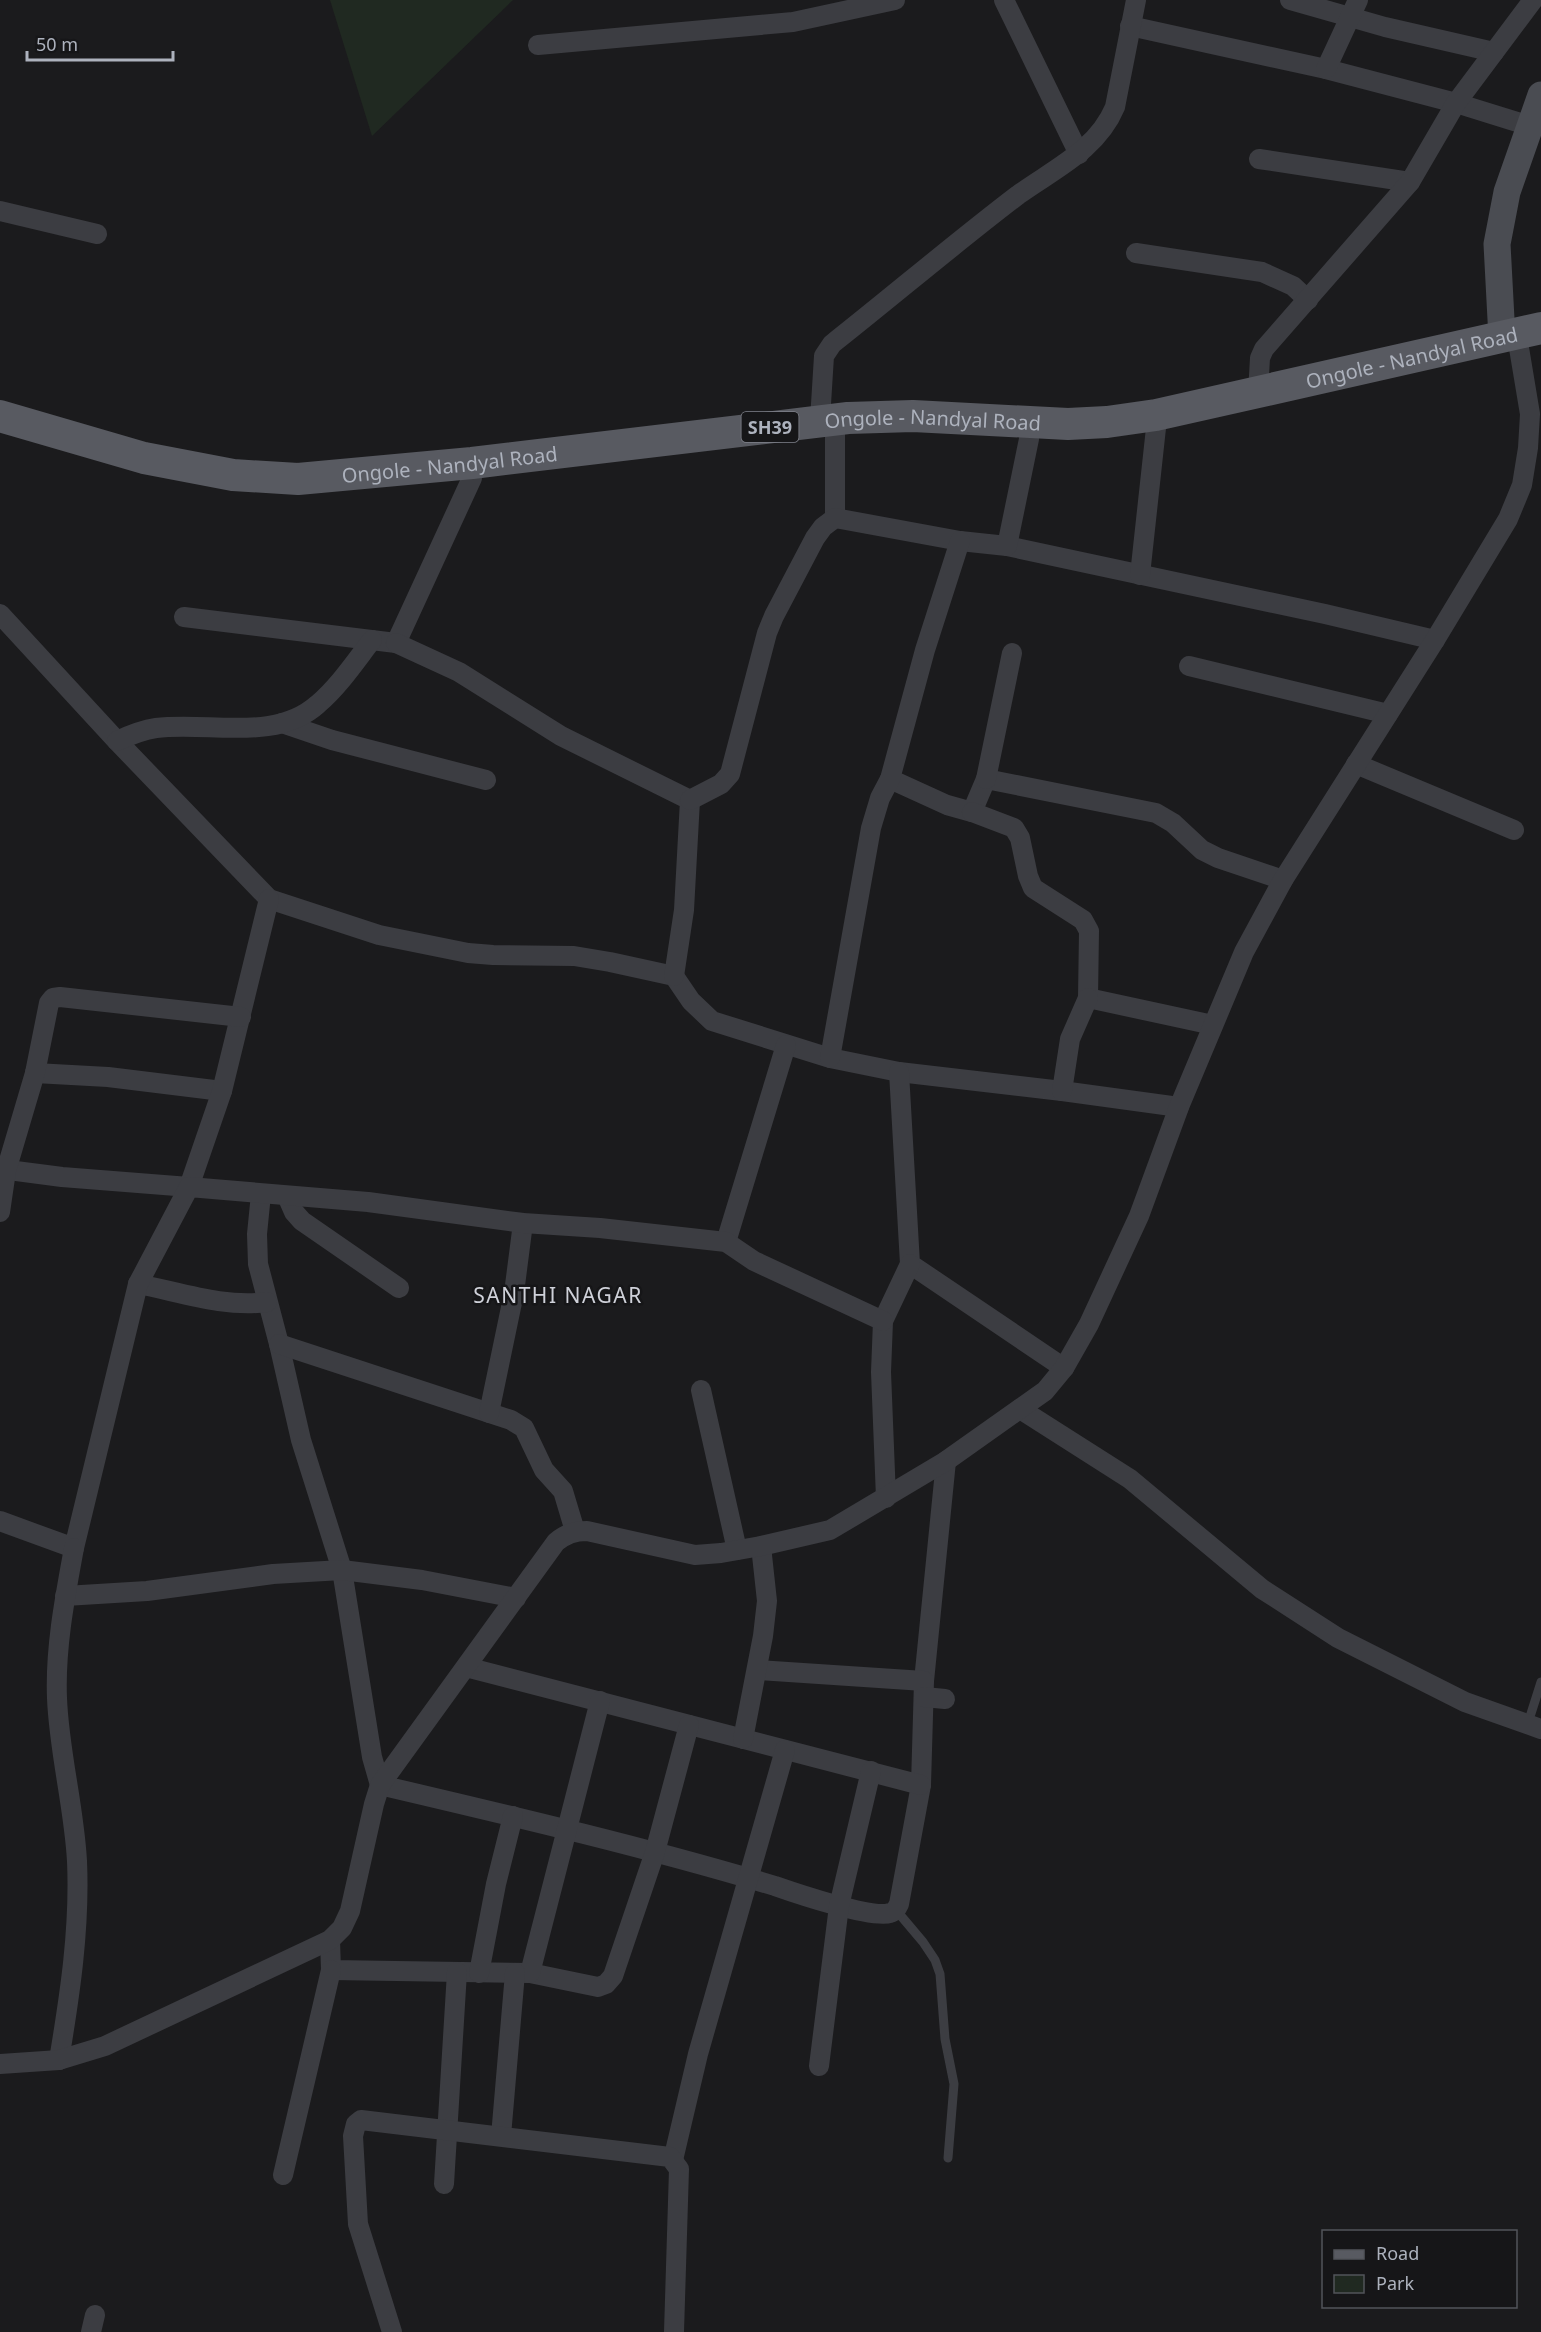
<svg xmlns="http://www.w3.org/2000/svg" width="1541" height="2332" viewBox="0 0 1541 2332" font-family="'Noto Sans',sans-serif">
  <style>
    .green { fill: #202921 }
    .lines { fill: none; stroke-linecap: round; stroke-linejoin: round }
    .lane { stroke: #3c3d42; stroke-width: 9 }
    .street { stroke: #3c3d42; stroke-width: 20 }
    .secondary { stroke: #4a4c52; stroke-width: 27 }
    .primary { stroke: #585a61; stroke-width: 32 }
    .labels { text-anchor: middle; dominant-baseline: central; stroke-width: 5; stroke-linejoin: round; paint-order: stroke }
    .shield { fill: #161618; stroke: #80838c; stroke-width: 1.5 }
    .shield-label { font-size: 18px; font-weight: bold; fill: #adb2bd }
    .street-label { font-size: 20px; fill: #adb2bd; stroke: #161618 }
    .neighbourhood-label { font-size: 21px; letter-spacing: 1.5px; fill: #cfd1d9; stroke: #161618 }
  </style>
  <rect width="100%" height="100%" fill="#1b1b1d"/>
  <polygon class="green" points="330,0 513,0 372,136"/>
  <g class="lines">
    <g class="lane">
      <polyline points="1528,1723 1541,1682"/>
      <polyline points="896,1910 923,1942 935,1960 940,1974 945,2039 954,2084 948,2158"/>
    </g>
    <g class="street">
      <polyline points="1004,0 1079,154"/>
      <polyline points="1290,0 1385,27 1494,52"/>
      <polyline points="1130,26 1326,69 1456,103 1530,126"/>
      <polyline points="538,45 793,22 895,0"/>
      <polyline points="1326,69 1358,0"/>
      <polyline points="1259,159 1410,182"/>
      <polyline points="0,211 97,234"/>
      <polyline points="1136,253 1262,272 1293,286 1308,300"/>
      <polyline points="1258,393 1260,358 1264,349 1410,182 1456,103 1533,0"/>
      <path d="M820,420L824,356L832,344C894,295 955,243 1018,195C1054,169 1097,150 1115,107L1136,0"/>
      <polyline points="835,518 835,434"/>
      <polyline points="1007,546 1325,614 1435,640"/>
      <polyline points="1140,575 1156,428"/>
      <polyline points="0,614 117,741 269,899 379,935 468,953 493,955 574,956 610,962 674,976 691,1001 712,1021 830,1058 899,1072 1062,1091 1179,1107"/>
      <polyline points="184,617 396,643 472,478"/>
      <polyline points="396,643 459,672 561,736 690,800 684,910 674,976"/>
      <polyline points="1189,666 1388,714"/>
      <polyline points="282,723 332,740 486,780"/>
      <path d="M117,741C130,735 142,730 156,728C208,721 275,743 318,704C339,686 355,662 372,640"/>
      <polyline points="1356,764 1514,830"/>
      <polyline points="890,779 947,805 972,812 986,779 1156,813 1173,823 1202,850 1218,858 1283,880"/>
      <polyline points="986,779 1012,653"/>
      <polyline points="690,800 721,784 730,774 767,633 774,616 815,538 823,527 835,518 960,541 1007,546 1029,439"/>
      <polyline points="972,812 1014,828 1020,838 1028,876 1033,888 1083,920 1089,931 1088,998 1213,1025"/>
      <polyline points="830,1058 871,828 880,798 890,779 925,650 960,541"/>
      <polyline points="899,1072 910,1264 1064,1368"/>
      <polyline points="35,1073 108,1077 222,1091"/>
      <polyline points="1062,1091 1070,1039 1088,998"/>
      <polyline points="0,1169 62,1177 189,1187 222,1091 269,899"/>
      <path d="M261,1194L257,1234L258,1264L279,1344L301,1440L342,1570L372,1757L380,1785C512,1816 645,1847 775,1886C795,1893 872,1919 890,1913C895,1912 897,1908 899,1904L921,1785L924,1681L946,1461"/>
      <polyline points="287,1196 294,1212 302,1221 399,1288"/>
      <polyline points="0,1212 6,1171 35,1073 49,1003 53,998 60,997 241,1017"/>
      <polyline points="726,1242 786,1045"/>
      <path d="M138,1284C180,1292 224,1308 267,1302"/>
      <polyline points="279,1344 511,1420 524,1428 544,1470 563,1491 575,1531"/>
      <polyline points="701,1390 737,1550"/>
      <polyline points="1020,1409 1130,1479 1262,1589 1338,1638 1465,1702 1541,1729"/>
      <polyline points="489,1413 514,1293 523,1223"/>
      <polyline points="886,1498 881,1372 883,1321 910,1264"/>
      <polyline points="0,1521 74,1548 138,1284 189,1187 368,1202 523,1223 600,1228 726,1242 754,1261 883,1321"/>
      <polyline points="65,1596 147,1591 273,1574 342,1570 422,1580 516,1598"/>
      <polyline points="466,1667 921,1785"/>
      <polyline points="757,1670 924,1681"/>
      <polyline points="924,1697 945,1699"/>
      <polyline points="743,1739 763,1636 767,1601 761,1546"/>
      <polyline points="330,1940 331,1970 530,1973 598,1987 606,1984 613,1976 655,1852 689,1725"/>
      <polyline points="479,1973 496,1884 513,1816"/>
      <polyline points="530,1973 600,1701"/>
      <path d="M59,2060C70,1994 80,1928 77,1861C74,1806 59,1752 57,1698C55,1648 65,1597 74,1548"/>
      <path d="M0,2064L59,2060L105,2046L330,1940L342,1928L350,1911L374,1804L380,1785L556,1542C566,1534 574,1531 587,1531L695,1555L721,1553L761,1546L830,1530L946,1461L1045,1391L1064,1368L1089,1324L1139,1216L1179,1107L1244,952L1283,880L1435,640L1508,519L1522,485L1528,448L1530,414L1519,348"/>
      <polyline points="819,2066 839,1906 871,1771"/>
      <polyline points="501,2136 515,1973"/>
      <polyline points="673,2160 698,2054 785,1750"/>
      <polyline points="283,2175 331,1970"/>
      <polyline points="444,2184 457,1972"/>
      <polyline points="91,2332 95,2315"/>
      <polyline points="392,2332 358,2224 353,2136 356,2124 361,2120 670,2157 679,2169 674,2332"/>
    </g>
    <polyline class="secondary" points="1502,338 1497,244 1507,192 1541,95"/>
    <path class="primary" id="s1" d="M0,416L144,458L233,475L298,479L472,463L848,418L913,416L1068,424L1107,422L1156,415L1541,328"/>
  </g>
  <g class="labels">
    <rect class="shield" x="741.5" y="412" width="57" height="30" rx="4.5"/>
    <g class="shield-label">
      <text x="770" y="427">SH39</text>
    </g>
    <g class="street-label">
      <text stroke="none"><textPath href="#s1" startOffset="1430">Ongole - Nandyal Road</textPath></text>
      <text stroke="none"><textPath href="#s1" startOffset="944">Ongole - Nandyal Road</textPath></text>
      <text stroke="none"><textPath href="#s1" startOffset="458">Ongole - Nandyal Road</textPath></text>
    </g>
    <g class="neighbourhood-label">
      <text x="558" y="1295">SANTHI NAGAR</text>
    </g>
  </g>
  <rect x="1322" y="2230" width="195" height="78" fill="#161618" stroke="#52545a" stroke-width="1.5"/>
  <rect x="1334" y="2250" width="30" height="9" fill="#585a61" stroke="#52545a" stroke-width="1.5"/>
  <text x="1376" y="2260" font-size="18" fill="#adb2bd">Road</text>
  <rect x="1334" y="2275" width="30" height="18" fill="#202921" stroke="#52545a" stroke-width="1.5"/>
  <text x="1376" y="2290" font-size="18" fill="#adb2bd">Park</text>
  <path d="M27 51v9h146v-9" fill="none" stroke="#adb2bd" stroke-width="3"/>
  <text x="36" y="51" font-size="18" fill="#adb2bd" stroke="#161618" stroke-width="4.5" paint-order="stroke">50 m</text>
</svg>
